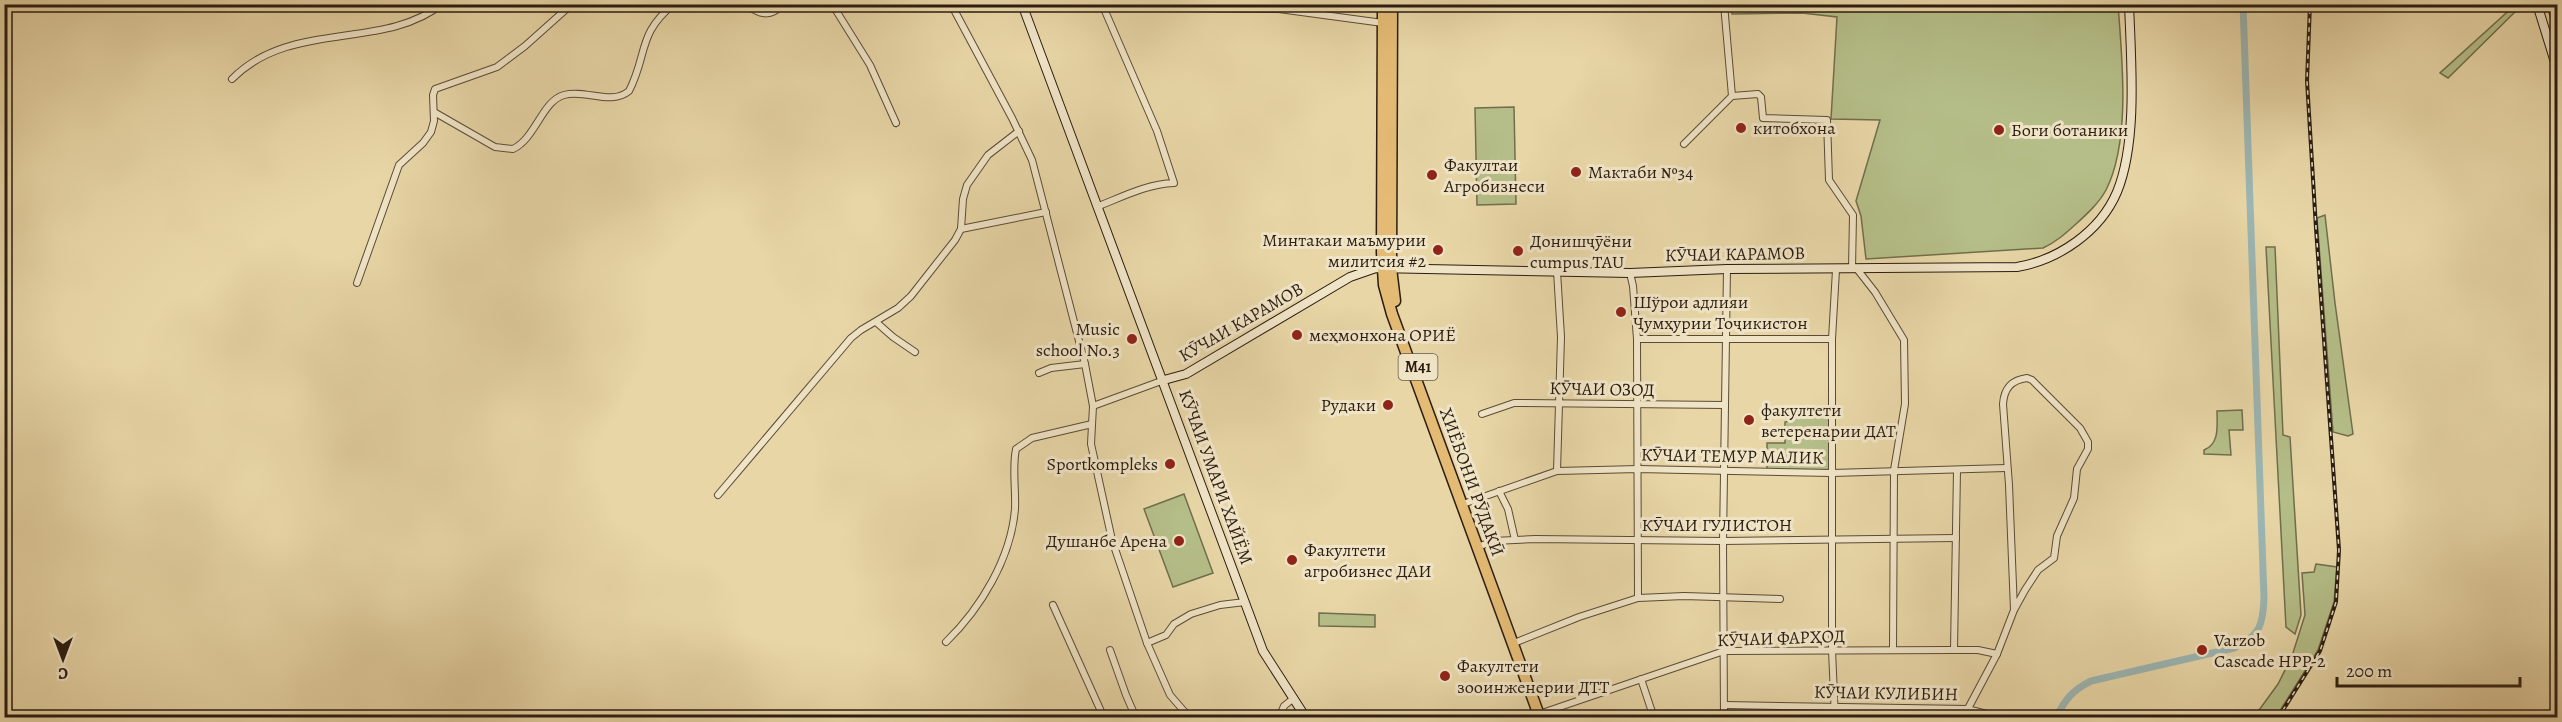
<svg xmlns="http://www.w3.org/2000/svg" width="2562" height="722" viewBox="0 0 2562 722" font-family="Alegreya,serif">
  <style>
    .green { fill: #b5be88; stroke: #706e4d; stroke-width: 1.5 }
    .lines { fill: none; stroke-linecap: round; stroke-linejoin: round }
    .canal { stroke: #9cb6b3; stroke-width: 7 }
    .street-casing { stroke: #5a4b37; stroke-width: 8 }
    .secondary-casing { stroke: #2a1d12; stroke-width: 10 }
    .highway-casing { stroke: #2a1d12; stroke-width: 13 }
    .street { stroke: #f0e4c6; stroke-width: 6 }
    .secondary { stroke: #f0e4c6; stroke-width: 8 }
    .highway { stroke: #e4bb74; stroke-width: 10 }
    .rail-casing { stroke: #2a1d12; stroke-width: 4 }
    .rail { stroke: #f0e4c6; stroke-width: 1.5; stroke-dasharray: 4.5; stroke-linecap: butt }
    .poi-dot { fill: #8f2418; stroke: #f0e4c6; stroke-width: 2 }
    .labels { text-anchor: middle; dominant-baseline: central; stroke-width: 6; stroke-linejoin: round; paint-order: stroke }
    .shield { fill: #f0e4c6; stroke: #655948; stroke-width: 1.5 }
    .shield-label { font-size: 16px; font-weight: bold; fill: #2a1d12 }
    .poi-label { font-size: 18px; fill: #2a1d12; stroke: #f0e4c6; text-anchor: start }
    .street-label { font-size: 18px; fill: #2a1d12; stroke: #f0e4c6 }
  </style>
  <rect width="100%" height="100%" fill="#e8d6a7"/>
  <filter id="stains"><feTurbulence type="fractalNoise" baseFrequency=".00333" numOctaves="4"/><feColorMatrix values="0 0 0 0 .2 0 0 0 0 .09 0 0 0 0 .02 0 0 0 .5 -.17"/></filter>
  <radialGradient id="worn" r=".72"><stop offset=".6" stop-color="#630" stop-opacity="0"/><stop offset="1" stop-color="#630" stop-opacity=".3"/></radialGradient>
  <g class="green">
    <path d="M1731,5H2118C2122,58 2131,141 2106,190C2099,203 2087,214 2076,224C2065,234 2056,242 2043,248L1866,259L1861,216L1856,201L1880,120L1831,119L1837,17L1802,13L1732,14Z"/>
    <polygon points="2515,5 2532,5 2520,10 2519,8 2448,78 2440,73"/>
    <polygon points="1514,107 1516,204 1477,205 1475,108"/>
    <polygon points="2325,215 2335,303 2353,434 2348,436 2333,432 2317,218"/>
    <polygon points="2266,247 2275,247 2283,435 2290,437 2301,615 2295,634 2286,627"/>
    <path d="M2242,410L2243,430H2229L2231,455L2204,454V450C2220,444 2217,425 2217,411Z"/>
    <polygon points="1790,412 1829,412 1829,471 1767,471 1767,443 1785,443 1785,422 1790,421"/>
    <polygon points="1184,494 1213,573 1173,587 1144,509"/>
    <polygon points="2316,564 2337,567 2334,602 2318,650 2276,717 2254,717 2278,684 2292,656 2305,615 2302,573 2314,572"/>
    <polygon points="1319,613 1375,615 1375,627 1319,626"/>
  </g>
  <g class="lines">
    <path class="canal" d="M2056,718C2065,699 2073,690 2091,681L2234,648C2260,635 2263,626 2264,598L2243,4"/>
    <defs>
      <g id="street">
        <path d="M745,4C760,15 770,18 784,4"/>
        <polyline points="832,4 870,65 896,123"/>
        <polyline points="951,4 1012,118 1032,160 1085,364 1093,406 1091,444 1112,540 1147,643 1170,695 1190,718"/>
        <polyline points="1104,7 1279,9 1383,23"/>
        <path d="M232,79C291,19 383,51 442,4"/>
        <polyline points="1732,96 1758,94 1761,97 1763,118 1827,120 1829,180 1853,215 1852,269"/>
        <path d="M434,112L495,147L513,149C536,138 542,101 564,95C586,89 611,106 629,91C648,54 637,34 674,4"/>
        <polyline points="1684,144 1732,96 1724,4"/>
        <path d="M1099,206C1124,196 1147,184 1174,183L1157,131L1102,4"/>
        <polyline points="961,229 1046,212"/>
        <polyline points="1857,269 1875,292 1904,340 1905,404 1894,470 1893,650"/>
        <polyline points="1557,271 1561,337 1557,471"/>
        <polyline points="1630,273 1633,286 1637,339 1638,598"/>
        <polyline points="357,283 399,165 423,143 431,132 434,121 433,95 435,89 497,67 525,46 572,4"/>
        <polyline points="876,322 893,337 915,352"/>
        <polyline points="1637,339 1832,339"/>
        <polyline points="1039,373 1051,368 1085,364"/>
        <polyline points="1093,406 1164,380"/>
        <polyline points="1482,414 1514,403 1725,405"/>
        <polyline points="1499,491 1508,509 1515,540"/>
        <polyline points="718,495 851,338 861,330 898,308 911,296 955,240 961,229 963,199 967,185 988,155 1019,131"/>
        <polyline points="1463,504 1557,471 1638,469 1832,473 2006,468"/>
        <polyline points="1478,547 1493,541 1535,539 1723,541 1956,538"/>
        <polyline points="1053,605 1104,718"/>
        <path d="M946,642C981,608 1011,558 1015,509C1016,489 1012,468 1016,449L1032,438L1092,424"/>
        <polyline points="1147,643 1166,635 1174,624 1191,614 1220,605 1245,602"/>
        <polyline points="1514,643 1579,617 1638,598 1684,596 1780,599"/>
        <polyline points="1110,650 1126,695 1136,718"/>
        <polyline points="1954,650 1957,470"/>
        <polyline points="1641,679 1654,718"/>
        <polyline points="1725,705 1967,709 1999,717 2045,714 2044,718"/>
        <polyline points="1539,714 1724,651 1954,650 1978,650 1997,654"/>
        <polyline points="1279,718 1284,706 1294,698"/>
        <polyline points="1724,718 1723,541 1727,269"/>
        <polyline points="1835,718 1832,650 1832,339 1836,270"/>
        <path d="M1963,718L1997,654L2014,610L2025,590L2038,570L2054,558L2057,536L2074,498L2077,469L2088,449V442L2080,428L2032,380L2027,378C2011,380 2004,389 2003,404L2009,485L2014,610"/>
      </g>
      <g id="secondary">
        <polyline points="1022,4 1263,651 1306,718"/>
        <polyline points="2537,4 2558,72"/>
        <polyline points="2551,4 2558,27"/>
        <path d="M1164,380L1186,374L1350,277L1376,268L1630,273L1727,269L2017,267C2058,260 2100,232 2117,192C2138,141 2131,60 2129,4"/>
      </g>
      <g id="highway">
        <polyline points="1383,4 1382,252 1384,285 1392,314 1540,718"/>
        <polyline points="1392,4 1391,268 1395,301"/>
      </g>
    </defs>
    <use href="#street" class="street-casing"/>
    <use href="#secondary" class="secondary-casing"/>
    <use href="#highway" class="highway-casing"/>
    <use href="#street" class="street"/>
    <use href="#secondary" class="secondary"/>
    <use href="#highway" class="highway"/>
    <defs>
      <polyline id="rail" points="2278,718 2320,651 2336,602 2339,550 2316,228 2307,81 2310,4"/>
    </defs>
    <use href="#rail" class="rail-casing"/>
    <use href="#rail" class="rail"/>
  </g>
  <g class="poi-dot">
    <circle cx="1741" cy="128" r="6"/>
    <circle cx="1999" cy="130" r="6"/>
    <circle cx="1576" cy="172" r="6"/>
    <circle cx="1432" cy="175" r="6"/>
    <circle cx="1438" cy="250" r="6"/>
    <circle cx="1518" cy="251" r="6"/>
    <circle cx="1621" cy="312" r="6"/>
    <circle cx="1297" cy="335" r="6"/>
    <circle cx="1132" cy="339" r="6"/>
    <circle cx="1388" cy="405" r="6"/>
    <circle cx="1749" cy="420" r="6"/>
    <circle cx="1170" cy="464" r="6"/>
    <circle cx="1179" cy="541" r="6"/>
    <circle cx="1292" cy="560" r="6"/>
    <circle cx="2202" cy="650" r="6"/>
    <circle cx="1445" cy="676" r="6"/>
  </g>
  <g class="labels">
    <rect class="shield" x="1398.5" y="354" width="39" height="26" rx="4.5"/>
    <g class="shield-label">
      <text x="1418" y="367">M41</text>
    </g>
    <g class="poi-label">
      <text x="1753" y="128">китобхона</text>
      <text x="2011" y="130">Боги ботаники</text>
      <text x="1444" y="165">Факултаи<tspan x="1444" dy="21">Агробизнеси</tspan></text>
      <text x="1588" y="172">Мактаби №34</text>
      <text x="1426" y="240" text-anchor="end">Минтакаи маъмурии<tspan x="1426" dy="21">милитсия #2</tspan></text>
      <text x="1530" y="241">Донишҷӯёни<tspan x="1530" dy="21">cumpus TAU</tspan></text>
      <text x="1633" y="302">Шўрои адлияи<tspan x="1633" dy="21">Ҷумҳурии Тоҷикистон</tspan></text>
      <text x="1120" y="329" text-anchor="end">Music<tspan x="1120" dy="21">school No.3</tspan></text>
      <text x="1309" y="335">меҳмонхона ОРИЁ</text>
      <text x="1376" y="405" text-anchor="end">Рудаки</text>
      <text x="1761" y="410">факултети<tspan x="1761" dy="21">ветеренарии ДАТ</tspan></text>
      <text x="1158" y="464" text-anchor="end">Sportkompleks</text>
      <text x="1167" y="541" text-anchor="end">Душанбе Арена</text>
      <text x="1304" y="550">Факултети<tspan x="1304" dy="21">агробизнес ДАИ</tspan></text>
      <text x="2214" y="640">Varzob<tspan x="2214" dy="21">Cascade HPP-2</tspan></text>
      <text x="1457" y="666">Факултети<tspan x="1457" dy="21">зооинженерии ДТТ</tspan></text>
    </g>
    <g class="street-label">
      <text transform="translate(1735 254) rotate(-1)">КӮЧАИ КАРАМОВ</text>
      <text transform="translate(1241 322) rotate(-30)">КӮЧАИ КАРАМОВ</text>
      <text transform="translate(1602 389) rotate(1)">КӮЧАИ ОЗОД</text>
      <text transform="translate(1732 456) rotate(1)">КӮЧАИ ТЕМУР МАЛИК</text>
      <text transform="translate(1216 477) rotate(70)">КӮЧАИ УМАРИ ХАЙЁМ</text>
      <text transform="translate(1472 482) rotate(70)">ХИЁБОНИ РӮДАКӢ</text>
      <text x="1717" y="525">КӮЧАИ ГУЛИСТОН</text>
      <text transform="translate(1781 638) rotate(-2)">КӮЧАИ ФАРҲОД</text>
      <text transform="translate(1886 693) rotate(1)">КӮЧАИ КУЛИБИН</text>
    </g>
  </g>
  <rect width="2562" height="722" fill="none" stroke="#e8d6a7" stroke-width="24"/>
  <rect x="6" y="6" width="2550" height="710" fill="none" stroke="#2a1d12" stroke-width="3"/>
  <rect x="12" y="12" width="2538" height="698" fill="none" stroke="#2a1d12" stroke-width="1.5"/>
  <g transform="translate(63 659) rotate(180)" stroke="#f0e4c6" stroke-width="4.5" paint-order="stroke">
  <path d="M0-4.5L10 22L0 15L-10 22Z" fill="#2a1d12"/>
  <text y="-9" font-size="16" font-weight="bold" text-anchor="middle" fill="#2a1d12">С</text>
  </g>
  <path d="M2337 677v9h183v-9" fill="none" stroke="#2a1d12" stroke-width="3"/>
  <text x="2346" y="677" font-size="18" fill="#2a1d12" stroke="#f0e4c6" stroke-width="4.5" paint-order="stroke">200 m</text>
  <rect width="100%" height="100%" filter="url(#stains)"/>
  <rect width="100%" height="100%" fill="url(#worn)"/>
</svg>
